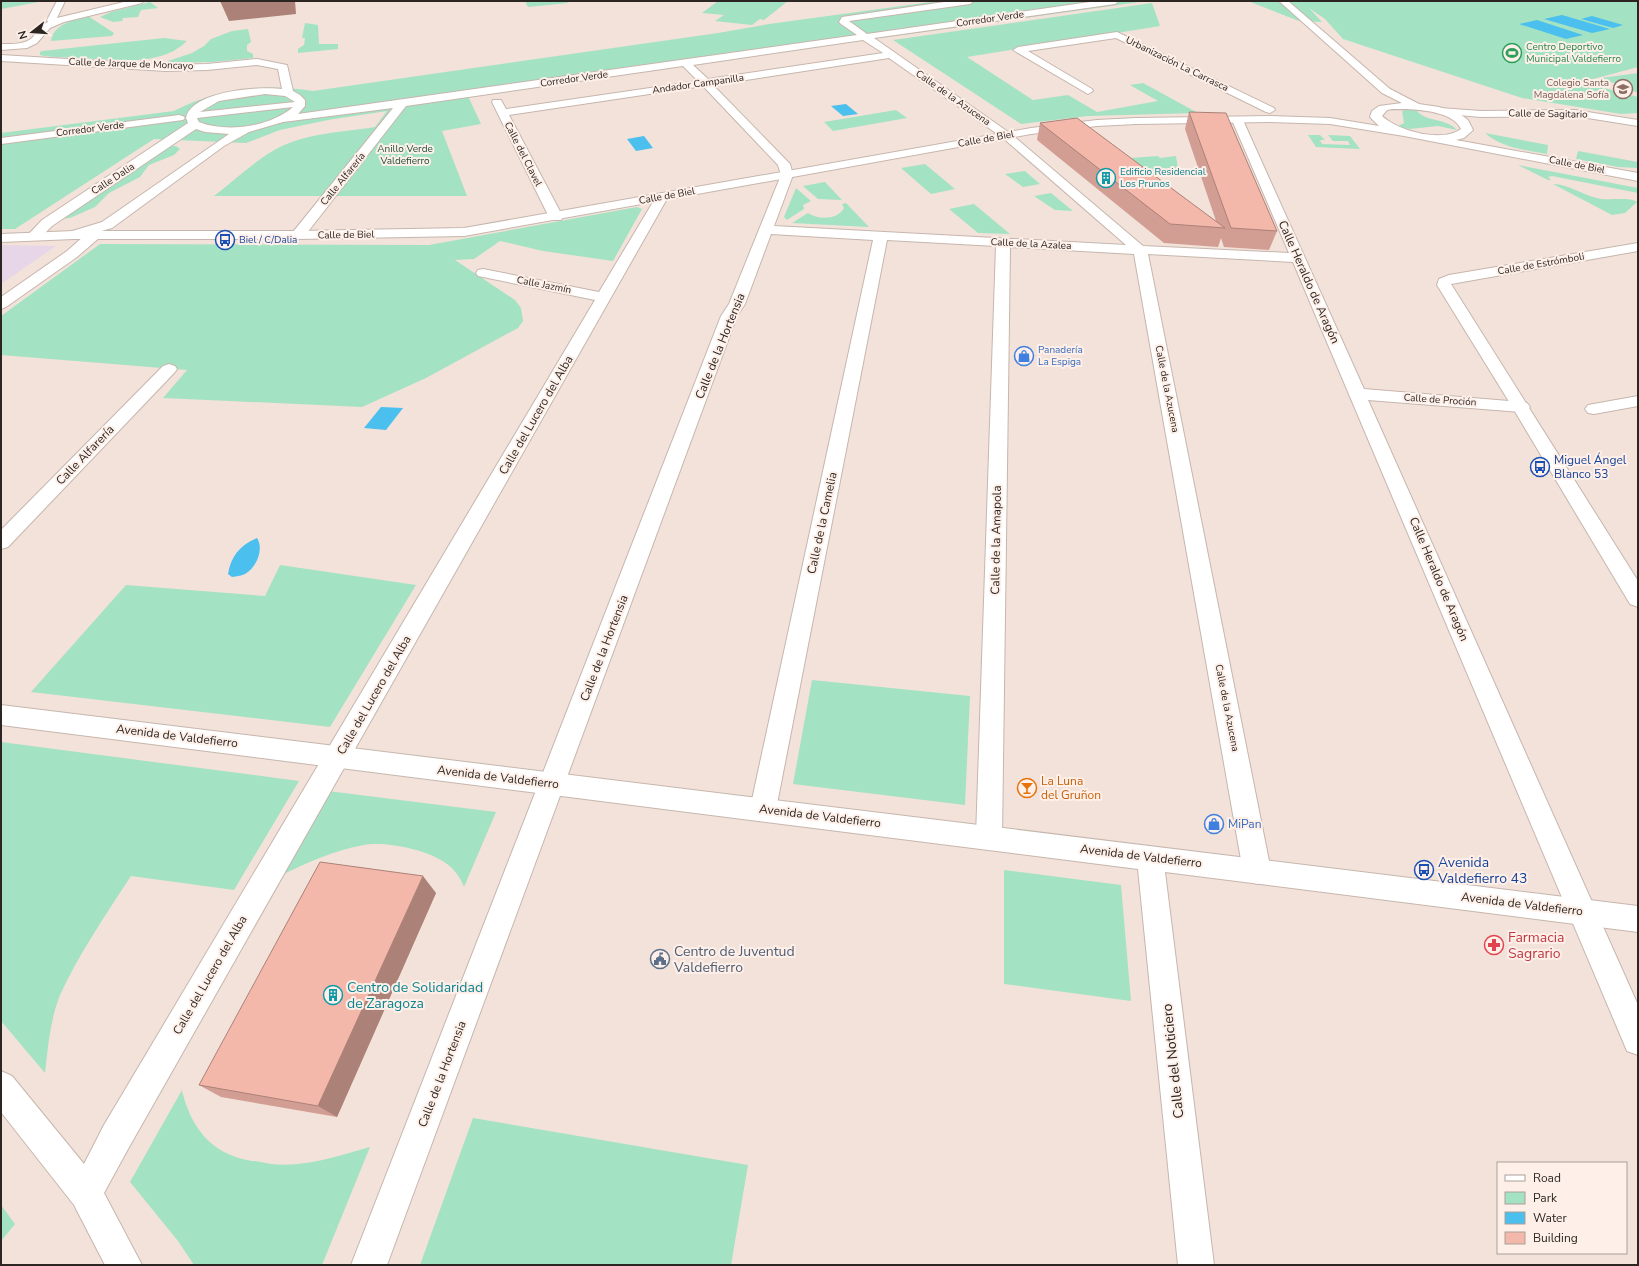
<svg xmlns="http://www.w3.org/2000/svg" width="1639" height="1266" viewBox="0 0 1639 1266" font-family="'Nunito Sans',sans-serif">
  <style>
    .industrial { fill: #e6d6e8 }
    .green { fill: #a4e2c4 }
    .water { fill: #4bbfed }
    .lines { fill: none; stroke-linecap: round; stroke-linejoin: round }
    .street-casing { stroke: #c6b6ad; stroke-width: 2 }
    .secondary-casing { stroke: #c6b6ad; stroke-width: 2 }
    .street { fill: #fff; fill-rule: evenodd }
    .secondary { fill: #fff; fill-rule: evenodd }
    .wall { fill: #d29e93 }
    .shaded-wall { fill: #ab8178 }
    .building { fill: #f4b8ab; stroke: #ab8178 }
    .labels { text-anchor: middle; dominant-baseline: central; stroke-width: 4; stroke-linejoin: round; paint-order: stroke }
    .far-street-label { font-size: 10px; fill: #2c2622; stroke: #fef0e9 }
    .far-leisure-label { font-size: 10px; fill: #27864d; stroke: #fef0e9; text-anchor: start }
    .far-education-label { font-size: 10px; fill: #785e54; stroke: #fef0e9; text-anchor: end }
    .far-park-label { font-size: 10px; fill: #204e3b; stroke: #fef0e9 }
    .far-culture-label { font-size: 10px; fill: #0d838f; stroke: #fef0e9; text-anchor: start }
    .far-transit-label { font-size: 10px; fill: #164399; stroke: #fef0e9; text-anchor: start }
    .far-shop-label { font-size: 10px; fill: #366cbe; stroke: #fef0e9; text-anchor: start }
    .street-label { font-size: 12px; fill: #2c2622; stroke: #fef0e9 }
    .transit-label { font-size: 12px; fill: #164399; stroke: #fef0e9; text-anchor: start }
    .food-label { font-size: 12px; fill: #c56008; stroke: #fef0e9; text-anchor: start }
    .shop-label { font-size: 12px; fill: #366cbe; stroke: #fef0e9; text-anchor: start }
    .near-transit-label { font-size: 14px; fill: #164399; stroke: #fef0e9; text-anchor: start }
    .near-health-label { font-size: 14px; fill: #be3a42; stroke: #fef0e9; text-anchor: start }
    .near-service-label { font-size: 14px; fill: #4e5e75; stroke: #fef0e9; text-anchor: start }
    .near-culture-label { font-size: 14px; fill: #0d838f; stroke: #fef0e9; text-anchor: start }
    .near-street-label { font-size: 14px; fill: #2c2622; stroke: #fef0e9 }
  </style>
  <rect width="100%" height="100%" fill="#f3e2d9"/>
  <polygon class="industrial" points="1,245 56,246 1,284"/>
  <g class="green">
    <polygon points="8,1 44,1 1,9 1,2"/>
    <polygon points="525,1 567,1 568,3 528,7"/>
    <polygon points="718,1 788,1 764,20 760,19 752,25 715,21 724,15 702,13"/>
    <path d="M938,1H1147L880,38L860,37L467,94L481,124L442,131L467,196H214C235,180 257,158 282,146C310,133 344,132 375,127L387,111L328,120L280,130L246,143L154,139L15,229H1V133L174,111C217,88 265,83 313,91L718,33L769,24Z"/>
    <polygon points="1248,1 1638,1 1638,67 1582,82 1638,97 1638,113 1621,114 1522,98 1343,39 1325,19 1309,8 1322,22 1299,21"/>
    <polygon points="150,2 158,8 141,10 138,17 123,18 122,21 113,22 100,17 111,12"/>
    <polygon points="1152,3 1160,26 967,57 1033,100 1068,95 1097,112 1158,101 1130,85 1143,83 1198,113 1088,116 1021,124 893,40"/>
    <path d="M88,16L114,33L112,36L51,41C53,24 74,20 88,16Z"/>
    <polygon points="305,23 318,25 319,44 338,44 338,49 298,53 298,49 304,45 305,38 302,38"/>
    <polygon points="248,29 251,42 247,45 247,51 253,54 253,58 212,62 168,63 168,61 192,53 204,46 211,39 232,31"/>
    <path d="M164,38L187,41C161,67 114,60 80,58C67,57 53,58 40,55V52L42,51Z"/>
    <polygon points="1638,73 1638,93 1601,78"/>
    <path d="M1415,108C1423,123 1446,117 1457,130L1438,126L1410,129L1396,127L1404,123L1402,111Z"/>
    <polygon points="896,110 907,118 833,131 824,122"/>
    <path d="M1485,133L1548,145L1547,154C1527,150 1501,148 1485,133Z"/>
    <polygon points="1308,135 1320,135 1325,140 1320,140 1322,144 1350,145 1348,141 1333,141 1328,135 1350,136 1360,149 1316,147"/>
    <polygon points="171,146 176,146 180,149 174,155 149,165 140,177 109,193 95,207 70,218 60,219"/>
    <polygon points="1578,151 1638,162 1638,168 1618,167 1576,159"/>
    <polygon points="1158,156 1160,158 1176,156 1179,176 1154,175 1146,169 1132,171 1117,159"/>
    <polygon points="925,164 955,189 931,194 901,168"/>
    <polygon points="1518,165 1638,188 1638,193 1552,176 1548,177 1551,180 1548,180"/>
    <polygon points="1025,171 1040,184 1023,187 1005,174"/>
    <polygon points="825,182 842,200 818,199 803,186"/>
    <path d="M1553,184C1569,184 1584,196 1601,199C1610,200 1631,197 1637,202L1625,213L1612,215Z"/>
    <polygon points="796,188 811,201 803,205 804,209 787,220 784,217"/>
    <polygon points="1051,193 1073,211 1055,210 1034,196"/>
    <path d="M846,203L869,227L792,223L808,213C818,220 838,220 844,208L842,204Z"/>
    <polygon points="974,204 1010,234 978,233 949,209"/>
    <polygon points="637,207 642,209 613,261 543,251 500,241 474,259 455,260 515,300 521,308 523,321 518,328 426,378 362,407 163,398 187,370 1,355 1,316 100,244 429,245"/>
    <polygon points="280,565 416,585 330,727 31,692 126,585 265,596"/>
    <polygon points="812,680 970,696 965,805 793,784"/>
    <path d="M1,742L299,781L234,890L131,876C107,913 78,955 60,995C50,1020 48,1047 45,1073L1,1021Z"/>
    <path d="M328,791L496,812L464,887C460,876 452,866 441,860C423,849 384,841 364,845C334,850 306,863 278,877Z"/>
    <polygon points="1004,870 1121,885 1131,1001 1004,984"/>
    <path d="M181,1087C191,1128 210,1154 252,1161C258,1161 264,1163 271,1164C304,1168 338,1156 370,1147L322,1265H194L178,1241L130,1182L182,1090Z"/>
    <polygon points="473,1118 748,1165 731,1265 420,1265"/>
    <polygon points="1,1205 15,1224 1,1241"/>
  </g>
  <g class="water">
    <polygon points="1562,15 1610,29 1592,33 1544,19"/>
    <polygon points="1592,16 1623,25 1613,28 1581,19"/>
    <polygon points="1537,20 1583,35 1566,39 1519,24"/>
    <polygon points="846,104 858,114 843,116 831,106"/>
    <polygon points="644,136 653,148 636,151 627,139"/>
    <polygon points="381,407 403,408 386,430 364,428"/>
    <path d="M257,538C264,549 257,567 245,574C241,576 236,576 232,577L228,574C231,556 240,545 257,538Z"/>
  </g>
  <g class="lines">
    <defs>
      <g id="street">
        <path d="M57,1H65L57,18L128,1H143L142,3L64,22L50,28L37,43L27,48L1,50V44C11,44 24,45 32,38C37,32 41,25 48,22L47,20Z"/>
        <path d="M951,1H974L970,4L849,21L867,34L1097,1H1119L1115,4L874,38L1011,134L1143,246L1289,253L1232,120L1238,117L1242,118L1364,389L1521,402L1527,403L1530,407L1527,411L1521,412L1368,400L1638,1005V1055L1627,1051L1293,262L1148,254L1271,871L1267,880L1257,884L1247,880L1243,871L1134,254L1010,247L1002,837L998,845L989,849L980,845L976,837L996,246L887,240L776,809L772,817L763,820L754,817L750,809L873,240L771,234L745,304L737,316L387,1265H351L721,316L729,304L781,175L778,165L703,86L509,115L563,217L561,220H551L549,217L492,102L493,100H501L506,109L698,81L683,66L406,106L303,238H293L291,235L293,232L393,108L283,122L249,132L224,146L112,228L98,232L101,235L99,238L77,257L6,307L1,309V297L67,251L84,236L74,239L69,238L67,235L69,232L102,222L229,134L205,132L196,129L52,226L38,240H28L26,237L42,220L188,123L186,118C191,91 260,86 282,89L278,69L257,65L207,70L166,71L1,61V55L166,65L207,64L257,59L287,65L293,91L300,95L305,100V106L298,114L857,35L841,24L839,22L842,17ZM863,40L883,53L708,79L693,65ZM889,58L1003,138L1126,245L774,226L793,175L790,164L713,85ZM265,94L285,96L295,102L200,112L219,101ZM293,107C270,127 226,133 199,122L197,118Z"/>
        <polygon points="1117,32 1274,108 1275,110 1270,113 1266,112 1116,38 1028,51 1092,89 1093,91 1088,94 1013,50 1018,47"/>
        <polygon points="1440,108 1481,111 1575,110 1638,120 1638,126 1575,116 1481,117 1436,113 1434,111"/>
        <polygon points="179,115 183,116 185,118 183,120 1,144 1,138"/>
        <polygon points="662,193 668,197 128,1149 104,1193 142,1265 105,1265 74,1205 1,1112 1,1071 12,1076 84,1164 104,1125 595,300 483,277 478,276 476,273 478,270 483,269 599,292 656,197"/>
        <polygon points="169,364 175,366 177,369 175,372 8,547 1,549 1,530 163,366"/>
        <polygon points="1638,396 1638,406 1594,414 1588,413 1585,409 1588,405"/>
      </g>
      <g id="secondary">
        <path d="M1279,1H1288L1390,89L1419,104L1439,107L1460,114L1468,120L1473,130L1464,138L1456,140L1638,173V181L1404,136L1330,124L1270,122L1136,124L1097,126L1031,134L464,236L298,239H74L1,242V234L74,231H298L464,228L1031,128L1097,120L1136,118L1270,116L1330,118L1379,126L1370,117L1372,111L1379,106L1402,103L1382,93ZM1392,109C1411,109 1452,109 1461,129C1442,143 1398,131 1382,116L1387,110Z"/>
        <polygon points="1638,243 1638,251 1451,284 1638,581 1638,607 1630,604 1508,400 1437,285 1439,279 1449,275"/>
        <polygon points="1,705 1638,906 1638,932 1165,872 1214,1265 1178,1265 1138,869 1,725"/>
      </g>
    </defs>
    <use href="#street" class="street-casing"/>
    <use href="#secondary" class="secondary-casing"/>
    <use href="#street" class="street"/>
    <use href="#secondary" class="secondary"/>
  </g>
  <g class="wall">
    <polygon points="1189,112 1277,231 1269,250 1224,247 1221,238 1218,247 1164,243 1037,140 1040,123 1216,221 1185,129"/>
    <polygon points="436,893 337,1117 221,1097 199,1085"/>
  </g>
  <g class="shaded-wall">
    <polygon points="220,1 295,1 296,14 229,21"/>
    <polygon points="423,876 436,893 337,1117 318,1106"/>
  </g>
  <g class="building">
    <polygon points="1189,112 1226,113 1277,231 1231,228"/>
    <polygon points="1077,118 1225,228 1170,224 1040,123"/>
    <polygon points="320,862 423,876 318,1106 199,1085"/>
  </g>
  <defs>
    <symbol id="stadium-ring" viewBox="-11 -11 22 22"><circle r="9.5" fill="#fef0e9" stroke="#2e9e5b" stroke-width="1.5"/><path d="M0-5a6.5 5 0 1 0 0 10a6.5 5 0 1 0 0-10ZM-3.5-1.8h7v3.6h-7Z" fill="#2e9e5b"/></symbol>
    <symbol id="school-ring" viewBox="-11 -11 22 22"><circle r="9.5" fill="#fef0e9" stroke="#8d6e63" stroke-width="1.5"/><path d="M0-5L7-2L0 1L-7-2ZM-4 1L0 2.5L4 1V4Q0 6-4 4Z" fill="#8d6e63"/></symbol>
    <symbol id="building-ring" viewBox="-11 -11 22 22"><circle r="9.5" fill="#fef0e9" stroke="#0f9aa8" stroke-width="1.5"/><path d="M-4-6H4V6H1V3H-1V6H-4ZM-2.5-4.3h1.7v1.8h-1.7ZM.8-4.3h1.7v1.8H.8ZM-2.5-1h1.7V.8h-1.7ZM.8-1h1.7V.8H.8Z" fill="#0f9aa8"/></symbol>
    <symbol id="bus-ring" viewBox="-11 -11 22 22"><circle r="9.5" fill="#fef0e9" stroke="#1a4fb4" stroke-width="1.5"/><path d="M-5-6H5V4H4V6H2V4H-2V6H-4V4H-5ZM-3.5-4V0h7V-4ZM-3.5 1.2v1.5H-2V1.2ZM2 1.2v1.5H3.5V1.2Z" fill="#1a4fb4"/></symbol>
    <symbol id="shop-ring" viewBox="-11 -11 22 22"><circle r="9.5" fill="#fef0e9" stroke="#3f7fe0" stroke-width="1.5"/><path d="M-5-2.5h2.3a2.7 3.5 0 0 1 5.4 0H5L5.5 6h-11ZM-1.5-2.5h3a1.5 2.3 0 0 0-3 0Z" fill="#3f7fe0"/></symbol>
    <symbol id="bar-ring" viewBox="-11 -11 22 22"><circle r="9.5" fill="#fef0e9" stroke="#e8710a" stroke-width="1.5"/><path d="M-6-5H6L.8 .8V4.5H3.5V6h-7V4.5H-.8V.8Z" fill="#e8710a"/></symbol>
    <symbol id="pharmacy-ring" viewBox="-11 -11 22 22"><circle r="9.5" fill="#fef0e9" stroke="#e0444e" stroke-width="1.5"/><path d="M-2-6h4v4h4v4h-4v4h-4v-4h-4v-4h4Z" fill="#e0444e"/></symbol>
    <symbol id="civic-ring" viewBox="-11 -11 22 22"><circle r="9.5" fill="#fef0e9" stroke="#5c6f8a" stroke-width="1.5"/><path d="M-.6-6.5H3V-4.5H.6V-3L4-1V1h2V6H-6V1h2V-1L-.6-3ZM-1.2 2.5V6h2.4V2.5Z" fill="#5c6f8a"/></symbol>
  </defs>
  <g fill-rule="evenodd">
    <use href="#stadium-ring" x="1501" y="42" width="22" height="22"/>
    <use href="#school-ring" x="1612" y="78" width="22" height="22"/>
    <use href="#building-ring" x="1095" y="167" width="22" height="22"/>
    <use href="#bus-ring" x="214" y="229" width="22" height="22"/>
    <use href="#shop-ring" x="1013" y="345" width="22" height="22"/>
    <use href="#bus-ring" x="1529" y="456" width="22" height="22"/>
    <use href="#bar-ring" x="1016" y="777" width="22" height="22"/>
    <use href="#shop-ring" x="1203" y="813" width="22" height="22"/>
    <use href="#bus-ring" x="1413" y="859" width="22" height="22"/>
    <use href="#pharmacy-ring" x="1483" y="934" width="22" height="22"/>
    <use href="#civic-ring" x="649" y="948" width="22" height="22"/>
    <use href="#building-ring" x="322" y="984" width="22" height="22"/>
  </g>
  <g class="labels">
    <g class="far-street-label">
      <text transform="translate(990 19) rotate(-8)">Corredor Verde</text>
      <text transform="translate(131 64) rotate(2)">Calle de Jarque de Moncayo</text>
      <text transform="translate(1177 64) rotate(26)">Urbanización La Carrasca</text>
      <text transform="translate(574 79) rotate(-8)">Corredor Verde</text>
      <text transform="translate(698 84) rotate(-8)">Andador Campanilla</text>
      <text transform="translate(953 98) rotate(35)">Calle de la Azucena</text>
      <text transform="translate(1548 114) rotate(1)">Calle de Sagitario</text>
      <text transform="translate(90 129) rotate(-7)">Corredor Verde</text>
      <text transform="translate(986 139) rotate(-10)">Calle de Biel</text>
      <text transform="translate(523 154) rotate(63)">Calle del Clavel</text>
      <text transform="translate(1577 165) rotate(11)">Calle de Biel</text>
      <text transform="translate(113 179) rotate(-33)">Calle Dalia</text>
      <text transform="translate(343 179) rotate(-51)">Calle Alfarería</text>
      <text transform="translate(667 196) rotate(-10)">Calle de Biel</text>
      <text transform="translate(346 235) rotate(-1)">Calle de Biel</text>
      <text transform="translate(1031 244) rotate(3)">Calle de la Azalea</text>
      <text transform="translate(1541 264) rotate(-10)">Calle de Estrómboli</text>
      <text transform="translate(544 285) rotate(11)">Calle Jazmín</text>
      <text transform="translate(1167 389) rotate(79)">Calle de la Azucena</text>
      <text transform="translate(1440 400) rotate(4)">Calle de Proción</text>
      <text transform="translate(1227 708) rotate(79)">Calle de la Azucena</text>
    </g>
    <g class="far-leisure-label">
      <text x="1526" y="47">Centro Deportivo<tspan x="1526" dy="12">Municipal Valdefierro</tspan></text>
    </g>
    <g class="far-education-label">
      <text x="1609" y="83">Colegio Santa<tspan x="1609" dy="12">Magdalena Sofía</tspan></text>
    </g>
    <g class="far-park-label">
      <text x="405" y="149">Anillo Verde<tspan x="405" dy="12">Valdefierro</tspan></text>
    </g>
    <g class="far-culture-label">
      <text x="1120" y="172">Edificio Residencial<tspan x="1120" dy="12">Los Prunos</tspan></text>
    </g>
    <g class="far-transit-label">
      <text x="239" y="240">Biel / C/Dalia</text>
    </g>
    <g class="far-shop-label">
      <text x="1038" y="350">Panadería<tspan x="1038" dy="12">La Espiga</tspan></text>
    </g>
    <g class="street-label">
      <text transform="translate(1309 282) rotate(66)">Calle Heraldo de Aragón</text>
      <text transform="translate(720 346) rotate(-68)">Calle de la Hortensia</text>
      <text transform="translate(536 415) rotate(-60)">Calle del Lucero del Alba</text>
      <text transform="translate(85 455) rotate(-46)">Calle Alfarería</text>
      <text transform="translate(822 523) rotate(-78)">Calle de la Camelia</text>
      <text transform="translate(996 540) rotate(-89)">Calle de la Amapola</text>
      <text transform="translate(1439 579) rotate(67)">Calle Heraldo de Aragón</text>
      <text transform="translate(604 648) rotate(-69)">Calle de la Hortensia</text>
      <text transform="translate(374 695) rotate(-60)">Calle del Lucero del Alba</text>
      <text transform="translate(177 736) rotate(7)">Avenida de Valdefierro</text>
      <text transform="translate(498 777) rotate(7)">Avenida de Valdefierro</text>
      <text transform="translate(820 816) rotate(7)">Avenida de Valdefierro</text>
      <text transform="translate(1141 856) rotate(7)">Avenida de Valdefierro</text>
      <text transform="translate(1522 904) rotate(7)">Avenida de Valdefierro</text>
      <text transform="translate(210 975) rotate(-60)">Calle del Lucero del Alba</text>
      <text transform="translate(442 1074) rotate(-69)">Calle de la Hortensia</text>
    </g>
    <g class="transit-label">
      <text x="1554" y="460">Miguel Ángel<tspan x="1554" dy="14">Blanco 53</tspan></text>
    </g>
    <g class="food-label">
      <text x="1041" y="781">La Luna<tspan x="1041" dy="14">del Gruñon</tspan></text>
    </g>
    <g class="shop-label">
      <text x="1228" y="824">MiPan</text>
    </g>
    <g class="near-transit-label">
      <text x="1438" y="862">Avenida<tspan x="1438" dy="16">Valdefierro 43</tspan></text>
    </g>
    <g class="near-health-label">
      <text x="1508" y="937">Farmacia<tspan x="1508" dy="16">Sagrario</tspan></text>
    </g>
    <g class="near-service-label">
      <text x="674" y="951">Centro de Juventud<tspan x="674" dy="16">Valdefierro</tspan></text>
    </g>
    <g class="near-culture-label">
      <text x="347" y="987">Centro de Solidaridad<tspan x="347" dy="16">de Zaragoza</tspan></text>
    </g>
    <g class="near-street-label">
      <text transform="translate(1173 1061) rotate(-96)">Calle del Noticiero</text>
    </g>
  </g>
  <rect width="1639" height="1266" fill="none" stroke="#2c2622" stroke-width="4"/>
  <rect x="1497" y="1162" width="130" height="92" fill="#fef0e9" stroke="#aa9f99"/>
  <rect x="1505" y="1175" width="20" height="6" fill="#ffffff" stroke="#aa9f99"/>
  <text x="1533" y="1182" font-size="12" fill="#2c2622">Road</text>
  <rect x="1505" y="1192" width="20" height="12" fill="#a4e2c4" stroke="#aa9f99"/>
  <text x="1533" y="1202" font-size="12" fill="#2c2622">Park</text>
  <rect x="1505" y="1212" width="20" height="12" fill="#4bbfed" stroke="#aa9f99"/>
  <text x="1533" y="1222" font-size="12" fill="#2c2622">Water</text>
  <rect x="1505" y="1232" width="20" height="12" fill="#f4b8ab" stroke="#aa9f99"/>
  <text x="1533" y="1242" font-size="12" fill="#2c2622">Building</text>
  <g transform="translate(32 32) rotate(253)" stroke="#fef0e9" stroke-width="3" paint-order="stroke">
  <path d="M0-3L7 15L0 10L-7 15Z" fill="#2c2622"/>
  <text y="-6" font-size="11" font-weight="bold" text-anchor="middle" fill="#2c2622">N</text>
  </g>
</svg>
